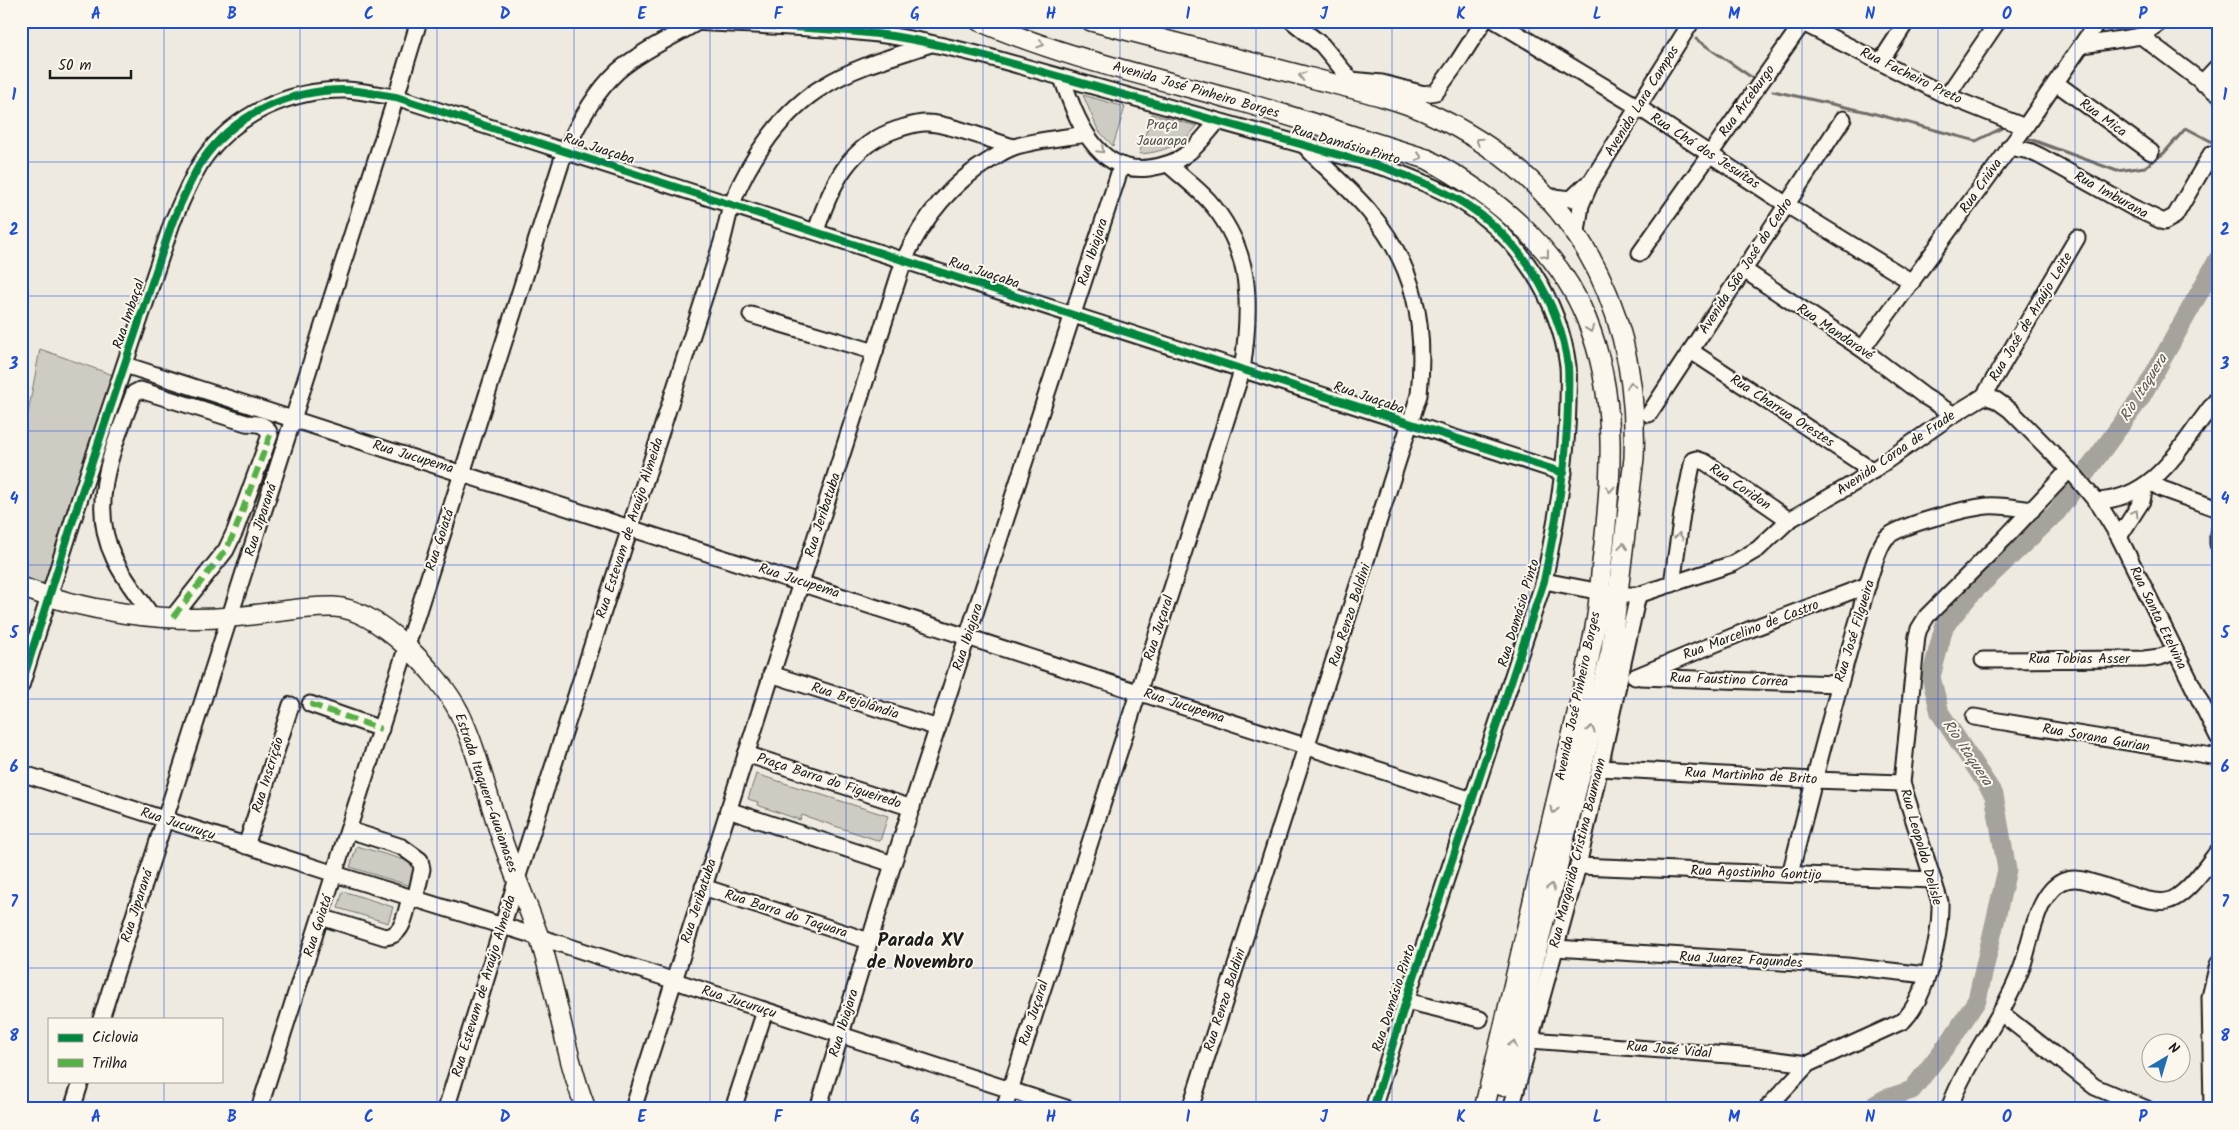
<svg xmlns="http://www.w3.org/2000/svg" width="2239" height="1130" viewBox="0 0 2239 1130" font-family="Kalam,sans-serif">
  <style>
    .green { fill: #ceccc2; stroke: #75746f }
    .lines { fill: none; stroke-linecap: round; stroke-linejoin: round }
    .stream { stroke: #6f6d69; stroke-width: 3 }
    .river { stroke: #a6a39d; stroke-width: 19 }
    .minor-casing { stroke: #1c1c1c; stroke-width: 19 }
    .major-casing { stroke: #1c1c1c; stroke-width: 22 }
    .minor { stroke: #fbf7ec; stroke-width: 15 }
    .major { stroke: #fbf7ec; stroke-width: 19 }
    .quiet { stroke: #55b145; stroke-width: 6; stroke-dasharray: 12 6; stroke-linecap: butt }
    .cycleway-casing { stroke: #fbf7ec; stroke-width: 11 }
    .cycleway { stroke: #00873e; stroke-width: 8 }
    .oneway { stroke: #97948e }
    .grid { fill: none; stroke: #1d4ed8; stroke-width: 1; stroke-opacity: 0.55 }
    .labels { text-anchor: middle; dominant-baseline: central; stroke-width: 4; stroke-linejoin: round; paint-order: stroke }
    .street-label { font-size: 14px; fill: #1c1c1c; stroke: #fbf7ec }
    .park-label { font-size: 14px; fill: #51514e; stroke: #fbf7ec }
    .water-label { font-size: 15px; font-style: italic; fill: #5a5956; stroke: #fbf7ec }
    .district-label { font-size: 19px; font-weight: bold; fill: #1c1c1c; stroke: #fbf7ec }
    .neatline { fill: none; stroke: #1d4ed8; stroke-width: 2 }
    .grid-label { font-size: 16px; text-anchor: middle; font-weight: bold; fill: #1d4ed8 }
  </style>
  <rect width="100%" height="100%" fill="#eeeadf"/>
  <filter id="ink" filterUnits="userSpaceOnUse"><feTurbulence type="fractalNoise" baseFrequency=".02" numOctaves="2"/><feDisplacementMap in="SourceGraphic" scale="10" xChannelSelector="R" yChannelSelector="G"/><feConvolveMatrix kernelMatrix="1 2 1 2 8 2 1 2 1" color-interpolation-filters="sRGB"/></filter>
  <g filter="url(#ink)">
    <g class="green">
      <polygon points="1083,95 1125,107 1113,146 1098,130"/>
      <path d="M1152,114L1197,126C1184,144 1161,153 1139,154Z"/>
      <polygon points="40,349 113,375 46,581 37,586 21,579 21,450"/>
      <polygon points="756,774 888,816 880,841 802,815 800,820 757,805 758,802 748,799"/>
      <polygon points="357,846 418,864 411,886 350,867"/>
      <polygon points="343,891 393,907 388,923 338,908"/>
    </g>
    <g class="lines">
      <g class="stream">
        <polyline points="1646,21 1675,26"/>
        <polyline points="1696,39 1754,79"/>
        <polyline points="1773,91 1868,112 1976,141 2002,128"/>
        <polyline points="2027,138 2117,171 2145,167 2164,153 2186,128 2218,145"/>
      </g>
      <polyline class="river" points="1868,1109 1885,1099 1912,1090 1953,1037 1977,1000 2007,870 1994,795 1940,713 1931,677 1944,627 1969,596 2057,512 2140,399 2218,259"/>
      <defs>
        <g id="minor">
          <path d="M677,21C749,26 821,26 892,36C925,41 957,49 989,57L1386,168C1412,178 1439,188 1462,202C1520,238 1559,300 1568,366C1569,378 1568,392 1568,404C1567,464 1556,522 1544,581L1406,1001L1373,1109"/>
          <polyline points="1292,21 1322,45 1351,80 1349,88"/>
          <polyline points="1496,21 1638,107 1787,205 1912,282"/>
          <polyline points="1799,21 1947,96 2025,127"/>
          <polyline points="2141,36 2218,94"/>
          <polyline points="2082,45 2141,36 2162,21"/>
          <polyline points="1881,61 1907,21"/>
          <path d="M1062,78C1076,118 1096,175 1149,168C1162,166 1175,163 1185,155C1198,147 1207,133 1217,122"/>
          <polyline points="1351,80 1382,83 1424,94 1436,92 1457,63 1484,21"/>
          <polyline points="2056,83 2151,152"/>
          <polyline points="2202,83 2218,66"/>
          <polyline points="1947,96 1998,21"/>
          <polyline points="2009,147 2029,151 2040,156 2132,207 2164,222 2175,216 2211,154"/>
          <polyline points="1544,196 1571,199 1587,184"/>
          <path d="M816,231C831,185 849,145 898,129C908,126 918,122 928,123C950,124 990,140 1013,147"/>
          <polyline points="1577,232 1581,205 1592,180 1692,21"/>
          <polyline points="1640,253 1804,21"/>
          <polyline points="1744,270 1862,349 1924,396 1953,414"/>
          <polyline points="751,315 875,352"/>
          <polyline points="1862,349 2025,127 2098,21"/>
          <polyline points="1691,351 1873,471"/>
          <polyline points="125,365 1472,800"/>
          <polyline points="1984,396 2077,238"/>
          <polyline points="1649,414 1843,119"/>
          <polyline points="2150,482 2162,489 2218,509"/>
          <path d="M2096,501C2159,499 2182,441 2218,398"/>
          <polyline points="2218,533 2218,544"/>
          <polyline points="2119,537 2142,501 2145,486"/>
          <polyline points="1544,581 1617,595 1638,595 1732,564 1758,549 1789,520 1856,482 1948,418 1984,396 1996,400 2010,410 2076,477 2100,506 2119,537 2218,737"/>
          <polyline points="1672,584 1682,514 1693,460 1696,459 1705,462 1789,520"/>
          <path d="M151,615C139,597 123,578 114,558C87,503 114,446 134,393L140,390L246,423C256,424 267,423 270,435L235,531L226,550L173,617"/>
          <polyline points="1983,660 2144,659 2160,657 2174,652"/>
          <polyline points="771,674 938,728"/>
          <polyline points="1635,677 1751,629 1868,585"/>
          <polyline points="1640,677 1839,684"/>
          <path d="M21,686L80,498L172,223C181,203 190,180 202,161C234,114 290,89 347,90C363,91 380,95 396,97L1564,473"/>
          <polyline points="310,704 381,729"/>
          <polyline points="1974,717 2218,757"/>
          <polyline points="746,754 912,808"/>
          <polyline points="1600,768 1813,780 1902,783"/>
          <polyline points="21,773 335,874 561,944 1069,1109"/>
          <polyline points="728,810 893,864"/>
          <polyline points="349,830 402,847 420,860 422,869 415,899"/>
          <polyline points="246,846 291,705"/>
          <polyline points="1578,866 1933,880"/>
          <path d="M1790,874C1812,789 1833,704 1858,620C1863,601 1875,551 1886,538C1898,525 1968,508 1987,506C2002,505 2017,508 2032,510"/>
          <polyline points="703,887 869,941"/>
          <path d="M321,917L385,937C404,936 405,913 410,898"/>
          <polyline points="1555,948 1847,966 1926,975"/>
          <polyline points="1406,1001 1480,1019"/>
          <polyline points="2001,1013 2095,1087 2147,1109"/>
          <polyline points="101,1019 396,97 419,21"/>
          <polyline points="1530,1040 1755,1057 1808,1064"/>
          <polyline points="72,1109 81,1081"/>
          <path d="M259,1109L564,154C577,125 594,93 618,71C641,51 671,38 696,23"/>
          <path d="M446,1109L515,885L722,242C726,228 728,214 733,201C751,157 783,110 824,86C856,66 896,56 931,44"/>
          <path d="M633,1109L904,260C923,218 950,184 990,160C998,155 1005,150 1014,147C1036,140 1062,138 1086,134"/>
          <polyline points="733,1109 765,1011"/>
          <polyline points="818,1109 893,864 1121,167"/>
          <path d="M1004,1109L1242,371C1251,308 1254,251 1208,200C1196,187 1181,176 1168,164"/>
          <path d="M1190,1109L1419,395C1426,324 1416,266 1368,210C1349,188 1326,169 1306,147"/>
          <polyline points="1511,1109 1578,866 1638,595"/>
          <path d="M1766,1109L1808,1064L1903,1021C1927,997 1941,935 1940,902L1902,783L1917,636L1919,629L1927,616L2004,539L2069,470"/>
          <path d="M1949,1109C1967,1058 2004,1017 2022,967C2031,942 2037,888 2067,880C2079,877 2090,882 2101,885C2118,890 2149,904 2167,901C2185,898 2207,865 2218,851"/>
          <polyline points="2212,1109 2210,997 2218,964"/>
        </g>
        <g id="major">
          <path d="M979,21C1062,57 1152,77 1239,101C1302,119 1365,140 1427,159C1494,195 1557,247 1586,318C1618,395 1612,475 1603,554C1600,577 1600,599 1596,622C1585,687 1568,751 1553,815C1530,913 1508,1011 1484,1109"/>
          <path d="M1091,21C1162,39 1233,58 1304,76C1343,87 1386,95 1424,111C1570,176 1640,301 1634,458L1611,651L1503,1086"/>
          <path d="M21,587C83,611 164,623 231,617C265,615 300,606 334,607C379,609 440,675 459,712C476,747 485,787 497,824C509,864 527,902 541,943C558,997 565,1055 586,1109"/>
        </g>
      </defs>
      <use href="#minor" class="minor-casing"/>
      <use href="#major" class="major-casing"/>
      <use href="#minor" class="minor"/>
      <use href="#major" class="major"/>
      <g class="quiet">
        <polyline points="173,617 226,550 235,531 270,435"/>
        <polyline points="310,704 381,729"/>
      </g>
      <defs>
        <g id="cycleway">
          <path d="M677,21C749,26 821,26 892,36C925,41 957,49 989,57L1386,168C1412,178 1439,188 1462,202C1520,238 1559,300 1568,366C1569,378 1568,392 1568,404C1567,464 1556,522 1544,581L1406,1001L1373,1109"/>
          <path d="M21,686L80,498L172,223C181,203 190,180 202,161C234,114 290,89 347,90C363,91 380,95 396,97L1564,473"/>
        </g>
      </defs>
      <use href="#cycleway" class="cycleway-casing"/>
      <use href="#cycleway" class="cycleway"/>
    </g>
    <defs><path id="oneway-chevron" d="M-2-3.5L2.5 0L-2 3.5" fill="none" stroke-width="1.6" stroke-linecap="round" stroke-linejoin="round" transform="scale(1.25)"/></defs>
    <g class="oneway">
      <use href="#oneway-chevron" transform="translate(1041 44) rotate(18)"/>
      <use href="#oneway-chevron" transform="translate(1302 76) rotate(-165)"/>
      <use href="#oneway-chevron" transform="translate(1479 141) rotate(-147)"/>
      <use href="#oneway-chevron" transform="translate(1101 150) rotate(45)"/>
      <use href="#oneway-chevron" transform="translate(1419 157) rotate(17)"/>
      <use href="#oneway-chevron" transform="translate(1546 255) rotate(52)"/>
      <use href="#oneway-chevron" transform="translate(1590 329) rotate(71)"/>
      <use href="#oneway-chevron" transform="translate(1631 385) rotate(-97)"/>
      <use href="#oneway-chevron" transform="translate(1610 489) rotate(92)"/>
      <use href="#oneway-chevron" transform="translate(2135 513) rotate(-58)"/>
      <use href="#oneway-chevron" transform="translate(1679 536) rotate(-81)"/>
      <use href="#oneway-chevron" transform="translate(1623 546) rotate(-84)"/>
      <use href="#oneway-chevron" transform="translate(1591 729) rotate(-76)"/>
      <use href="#oneway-chevron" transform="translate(1554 810) rotate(103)"/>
      <use href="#oneway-chevron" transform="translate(1551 887) rotate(-76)"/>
      <use href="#oneway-chevron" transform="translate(1513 1044) rotate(-76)"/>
    </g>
  </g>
  <path class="grid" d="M164,21V1019M300,21V1109M437,21V1109M574,21V1109M710,21V1109M846,21V1109M983,21V1109M1120,21V1109M1256,21V1109M1392,21V1109M1529,21V1109M1666,21V1109M1802,21V1109M1938,21V1109M2075,21V1109M21,162H2218M21,296H2218M21,431H2218M21,565H2218M21,699H2218M21,834H2218M21,968H2218M164,1081V1109"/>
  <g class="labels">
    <g class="street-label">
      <text transform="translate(1911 76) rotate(26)">Rua Facheiro Preto</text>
      <text transform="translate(1196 90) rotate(16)">Avenida José Pinheiro Borges</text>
      <text transform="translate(1642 101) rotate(-58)">Avenida Lara Campos</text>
      <text transform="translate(1747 101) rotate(-54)">Rua Arceburgo</text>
      <text transform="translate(2103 118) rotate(36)">Rua Mica</text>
      <text transform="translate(1346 145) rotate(16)">Rua Damásio Pinto</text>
      <text transform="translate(599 149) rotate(18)">Rua Juaçaba</text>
      <text transform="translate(1705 151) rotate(33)">Rua Chá dos Jesuítas</text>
      <text transform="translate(1981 186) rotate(-55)">Rua Criúva</text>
      <text transform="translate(2111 195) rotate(29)">Rua Imburana</text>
      <text transform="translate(1093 252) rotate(-72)">Rua Ibiajara</text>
      <text transform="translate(1746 266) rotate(-57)">Avenida São José do Cedro</text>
      <text transform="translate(984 273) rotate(18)">Rua Juaçaba</text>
      <text transform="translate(129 314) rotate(-71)">Rua Imbaçal</text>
      <text transform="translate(2031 317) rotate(-59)">Rua José de Araújo Leite</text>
      <text transform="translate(1835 332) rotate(34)">Rua Mandaravé</text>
      <text transform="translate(1369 398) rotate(19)">Rua Juaçaba</text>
      <text transform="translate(1782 411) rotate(33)">Rua Charrua Orestes</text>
      <text transform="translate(1896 453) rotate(-34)">Avenida Coroa de Frade</text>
      <text transform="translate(413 457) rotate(17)">Rua Jucupema</text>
      <text transform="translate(1740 487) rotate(34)">Rua Coridon</text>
      <text transform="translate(823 515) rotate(-72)">Rua Jeribatuba</text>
      <text transform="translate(261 520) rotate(-72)">Rua Jiparaná</text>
      <text transform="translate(630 528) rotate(-72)">Rua Estevam de Araújo Almeida</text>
      <text transform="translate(440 540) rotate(-72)">Rua Goiatá</text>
      <text transform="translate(799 581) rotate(18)">Rua Jucupema</text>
      <text transform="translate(1519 613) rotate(-73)">Rua Damásio Pinto</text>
      <text transform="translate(1350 615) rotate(-72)">Rua Renzo Baldini</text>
      <text transform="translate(2158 618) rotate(64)">Rua Santa Etelvina</text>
      <text transform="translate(1159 628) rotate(-72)">Rua Juçaral</text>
      <text transform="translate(1751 630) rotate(-21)">Rua Marcelino de Castro</text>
      <text transform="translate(1855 631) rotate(-73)">Rua José Filgueira</text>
      <text transform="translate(968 637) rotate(-72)">Rua Ibiajara</text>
      <text x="2079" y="659">Rua Tobias Asser</text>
      <text transform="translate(1729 680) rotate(2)">Rua Faustino Correa</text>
      <text transform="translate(1578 696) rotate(-78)">Avenida José Pinheiro Borges</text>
      <text transform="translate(855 701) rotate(18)">Rua Brejolândia</text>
      <text transform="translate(1184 706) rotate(18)">Rua Jucupema</text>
      <text transform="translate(2096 738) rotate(10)">Rua Sorana Gurian</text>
      <text transform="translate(268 775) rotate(-73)">Rua Inscrição</text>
      <text transform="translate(1751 776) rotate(3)">Rua Martinho de Brito</text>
      <text transform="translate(829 781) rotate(18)">Praça Barra do Figueiredo</text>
      <text transform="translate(486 793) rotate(71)">Estrada Itaquera-Guaianases</text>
      <text transform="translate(178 824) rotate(18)">Rua Jucuruçu</text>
      <text transform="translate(1921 847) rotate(74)">Rua Leopoldo Delisle</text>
      <text transform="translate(1578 853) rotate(-76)">Rua Margarida Cristina Baumann</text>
      <text transform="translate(1756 873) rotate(2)">Rua Agostinho Gontijo</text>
      <text transform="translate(699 901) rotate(-72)">Rua Jeribatuba</text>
      <text transform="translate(137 906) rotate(-72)">Rua Jiparaná</text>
      <text transform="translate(786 914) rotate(18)">Rua Barra do Taquara</text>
      <text transform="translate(318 926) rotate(-72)">Rua Goiatá</text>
      <text transform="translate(1741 960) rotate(3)">Rua Juarez Fagundes</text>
      <text transform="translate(484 986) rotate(-73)">Rua Estevam de Araújo Almeida</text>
      <text transform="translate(1394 998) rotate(-72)">Rua Damásio Pinto</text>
      <text transform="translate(1225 1000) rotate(-72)">Rua Renzo Baldini</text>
      <text transform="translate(739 1002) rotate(18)">Rua Jucuruçu</text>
      <text transform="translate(1034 1013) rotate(-72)">Rua Juçaral</text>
      <text transform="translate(844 1023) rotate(-73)">Rua Ibiajara</text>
      <text transform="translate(1669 1050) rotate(5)">Rua José Vidal</text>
    </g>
    <g class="park-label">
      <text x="1162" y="125">Praça<tspan x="1162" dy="16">Jauarapa</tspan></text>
    </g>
    <g class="water-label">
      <text transform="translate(2144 388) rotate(-58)">Rio Itaquera</text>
      <text transform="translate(1967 753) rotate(56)">Rio Itaquera</text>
    </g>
    <g class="district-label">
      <text x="920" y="941">Parada XV<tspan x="920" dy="22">de Novembro</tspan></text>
    </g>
  </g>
  <rect width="2239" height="1130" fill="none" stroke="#fbf7ec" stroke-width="55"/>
  <rect x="48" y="1018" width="175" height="65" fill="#fbf7ec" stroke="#a29f99"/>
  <rect x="58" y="1034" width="25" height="8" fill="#00873e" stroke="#a29f99"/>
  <text x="92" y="1042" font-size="15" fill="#1c1c1c">Ciclovia</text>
  <rect x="58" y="1059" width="25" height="8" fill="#55b145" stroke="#a29f99"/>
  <text x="92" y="1068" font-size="15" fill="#1c1c1c">Trilha</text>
  <g transform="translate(2166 1058) rotate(38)"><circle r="24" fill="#fbf7ec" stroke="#a29f99"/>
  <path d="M0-4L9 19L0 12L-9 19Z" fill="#1f6fb2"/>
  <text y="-8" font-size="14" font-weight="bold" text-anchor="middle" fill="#1c1c1c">N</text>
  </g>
  <path d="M50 70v8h81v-8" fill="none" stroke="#1c1c1c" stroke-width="2.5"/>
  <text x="58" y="70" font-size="15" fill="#1c1c1c" stroke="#fbf7ec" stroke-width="4" paint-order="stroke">50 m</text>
  <rect x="28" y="28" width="2184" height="1074" class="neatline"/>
  <g class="grid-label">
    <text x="96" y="19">A</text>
    <text x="232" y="19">B</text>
    <text x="369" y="19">C</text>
    <text x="505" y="19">D</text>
    <text x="642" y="19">E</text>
    <text x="778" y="19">F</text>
    <text x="915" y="19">G</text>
    <text x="1051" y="19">H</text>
    <text x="1188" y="19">I</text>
    <text x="1324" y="19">J</text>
    <text x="1461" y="19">K</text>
    <text x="1597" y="19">L</text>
    <text x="1734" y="19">M</text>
    <text x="1870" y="19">N</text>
    <text x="2007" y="19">O</text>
    <text x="2143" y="19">P</text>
    <text x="14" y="100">1</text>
    <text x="2225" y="100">1</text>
    <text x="14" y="235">2</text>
    <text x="2225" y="235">2</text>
    <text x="14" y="369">3</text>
    <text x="2225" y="369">3</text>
    <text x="14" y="504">4</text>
    <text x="2225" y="504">4</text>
    <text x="14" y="638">5</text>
    <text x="2225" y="638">5</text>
    <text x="14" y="772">6</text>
    <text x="2225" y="772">6</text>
    <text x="14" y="907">7</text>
    <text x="2225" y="907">7</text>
    <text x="14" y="1041">8</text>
    <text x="2225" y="1041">8</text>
    <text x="96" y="1122">A</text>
    <text x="232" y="1122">B</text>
    <text x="369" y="1122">C</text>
    <text x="505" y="1122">D</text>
    <text x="642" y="1122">E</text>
    <text x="778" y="1122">F</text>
    <text x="915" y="1122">G</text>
    <text x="1051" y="1122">H</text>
    <text x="1188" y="1122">I</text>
    <text x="1324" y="1122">J</text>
    <text x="1461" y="1122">K</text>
    <text x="1597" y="1122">L</text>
    <text x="1734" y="1122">M</text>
    <text x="1870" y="1122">N</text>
    <text x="2007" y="1122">O</text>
    <text x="2143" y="1122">P</text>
  </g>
</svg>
